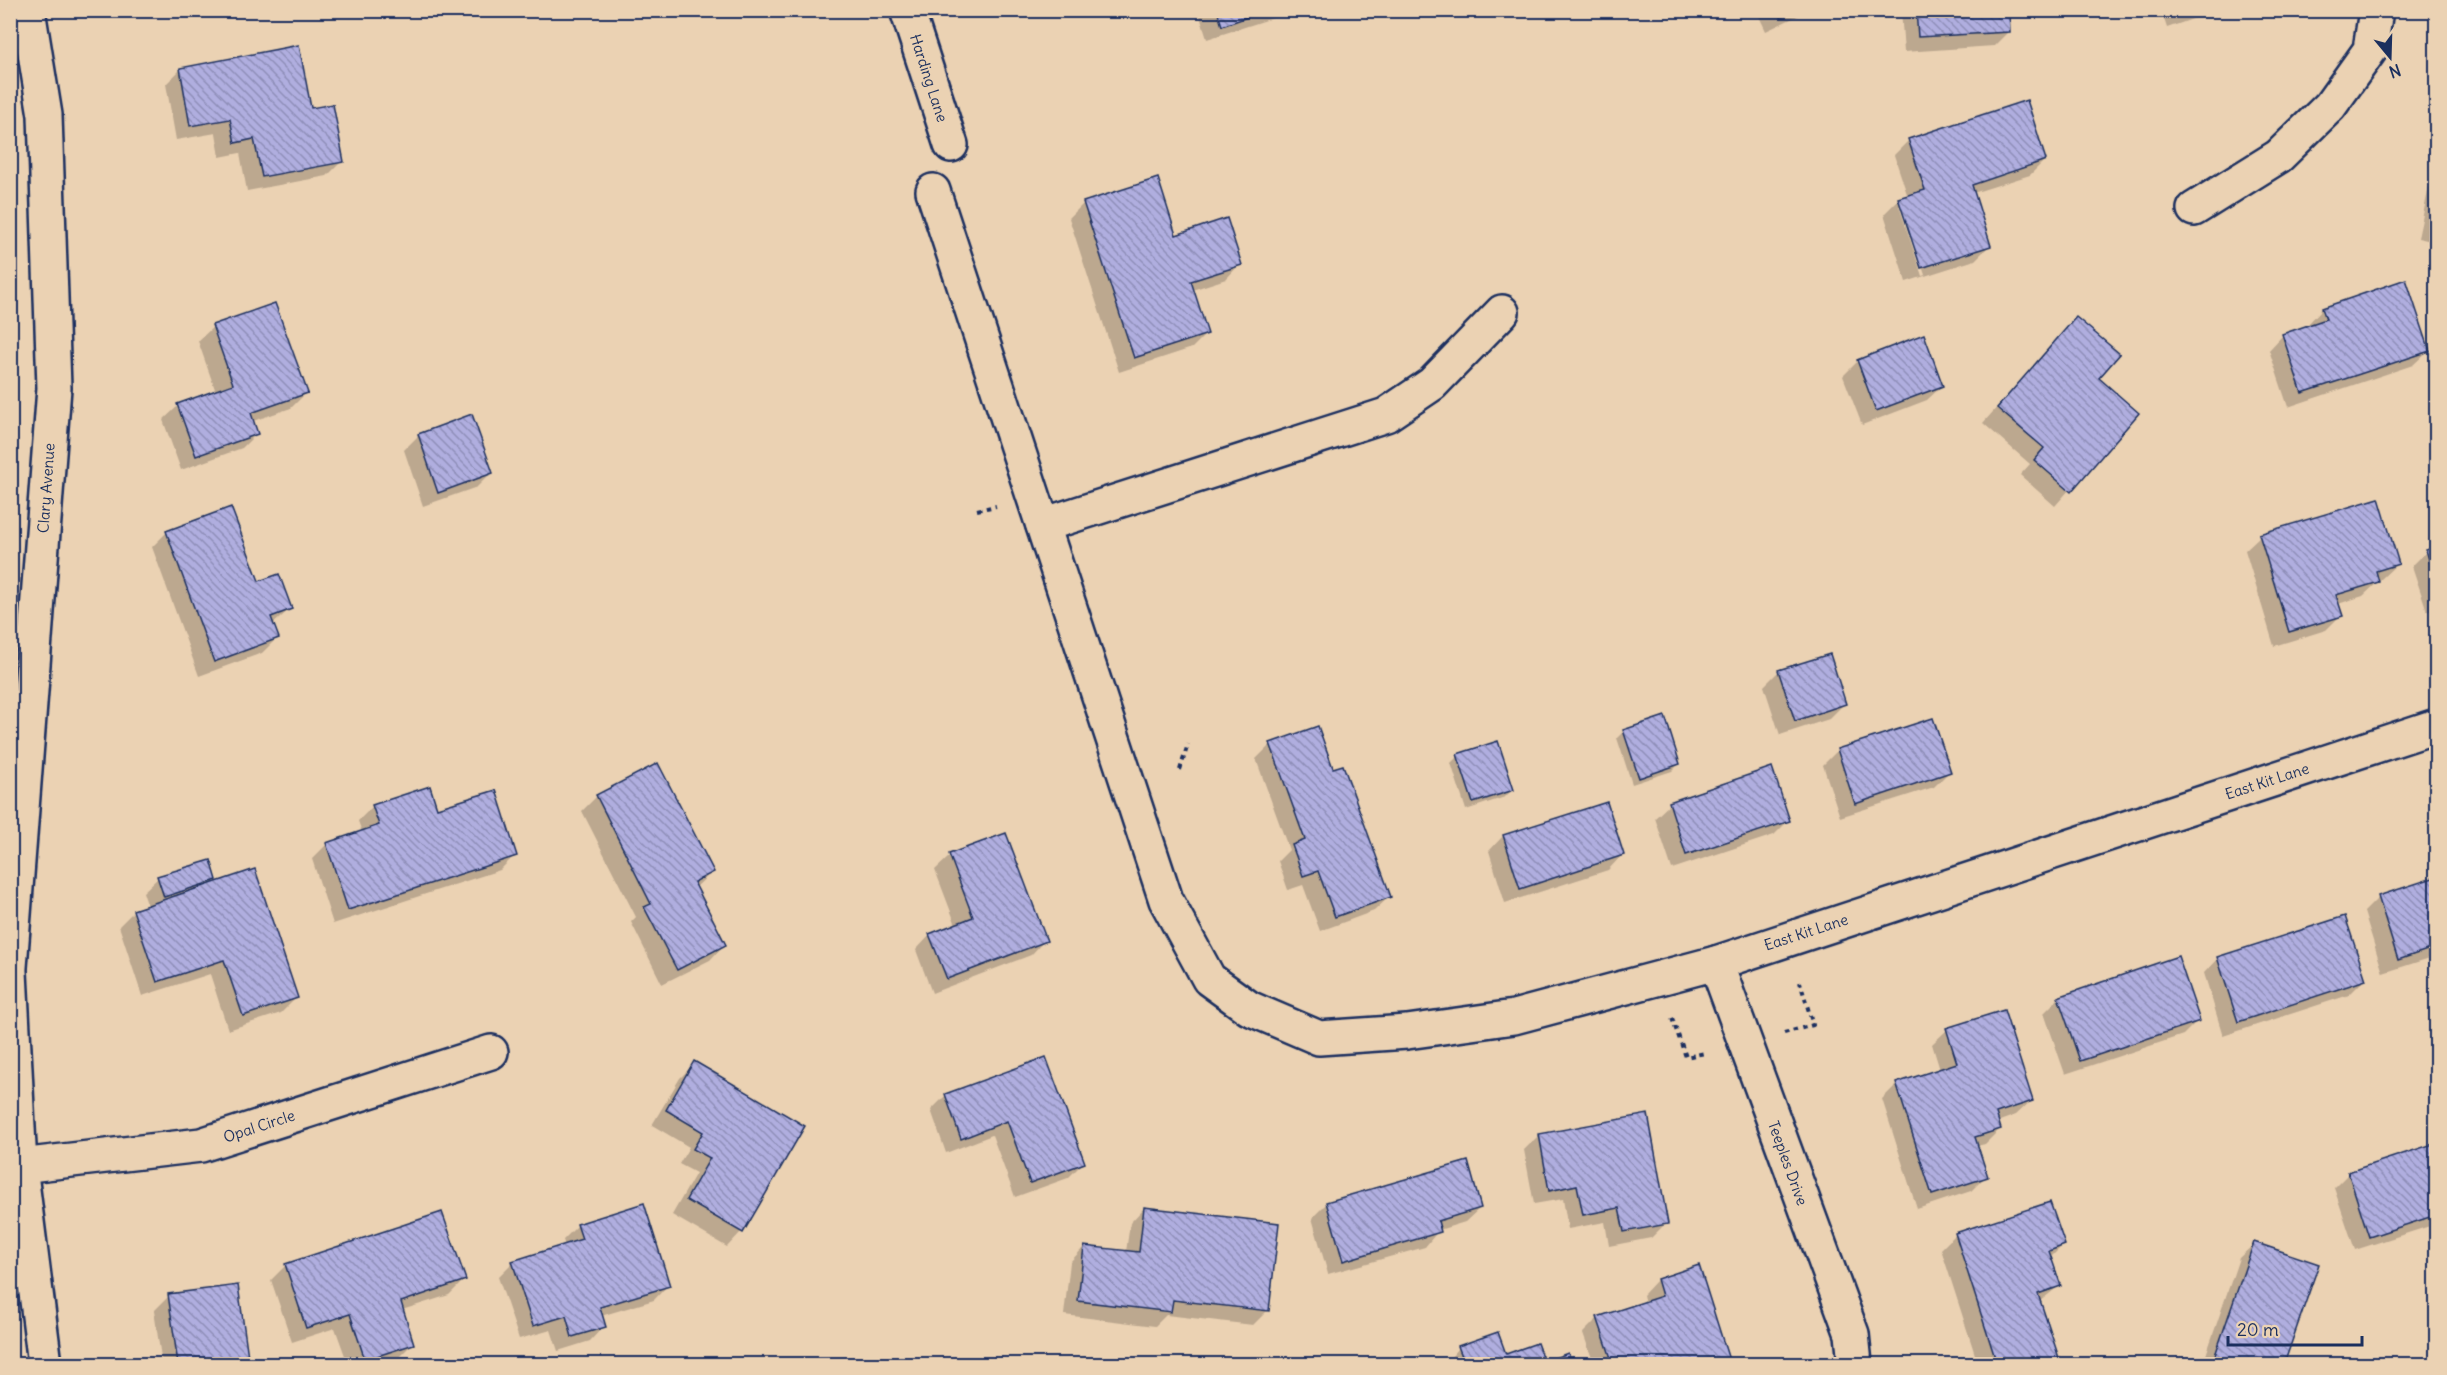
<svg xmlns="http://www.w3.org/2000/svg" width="2447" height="1375" viewBox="0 0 2447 1375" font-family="Delius,sans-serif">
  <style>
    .shadow { fill: #0003; fill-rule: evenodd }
    .building { fill: url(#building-back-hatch); stroke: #1b2f5e; stroke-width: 1.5 }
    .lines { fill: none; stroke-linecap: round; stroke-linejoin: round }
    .minor-casing { stroke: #1b2f5e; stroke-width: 38 }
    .path { stroke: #1b2f5e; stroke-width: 4; stroke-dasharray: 4.5 4.5; stroke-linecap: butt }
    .minor { stroke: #ebd2b3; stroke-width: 33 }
    .labels { text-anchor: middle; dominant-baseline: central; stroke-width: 5; stroke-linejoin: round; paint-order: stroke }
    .street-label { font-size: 15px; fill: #1b2f5e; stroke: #ebd2b3 }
  </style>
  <defs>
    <pattern id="building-back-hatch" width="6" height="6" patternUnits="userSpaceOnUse" patternTransform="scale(1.5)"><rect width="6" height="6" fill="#b0aedf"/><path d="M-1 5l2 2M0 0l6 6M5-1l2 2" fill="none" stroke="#8e8eb8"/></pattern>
  </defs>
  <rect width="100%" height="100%" fill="#ebd2b3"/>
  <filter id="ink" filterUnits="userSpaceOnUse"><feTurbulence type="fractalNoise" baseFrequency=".0167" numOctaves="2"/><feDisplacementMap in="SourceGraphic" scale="12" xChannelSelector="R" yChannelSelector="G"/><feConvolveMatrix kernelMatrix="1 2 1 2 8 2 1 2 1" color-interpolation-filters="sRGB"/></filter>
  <g filter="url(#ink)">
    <g class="shadow">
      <polygon points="1198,10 1282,10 1276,17 1207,39"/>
      <polygon points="1756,10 1810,10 1766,31"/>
      <polygon points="1901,10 2007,10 2009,31 1994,46 1904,52"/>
      <polygon points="2161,10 2218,10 2167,28"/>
      <polygon points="180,70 309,110 342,161 327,176 247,191 240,153 220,157 216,133 176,140 166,84"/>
      <path d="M1909,140L2045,160L2030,175L1973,193L1990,245L1975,260L1906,282L1884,214L1899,199L1908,197L1894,155ZM1899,206H1902L1925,275L1922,276Z"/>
      <polygon points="2436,154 2436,242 2418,238"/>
      <polygon points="1084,203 1175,237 1240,264 1226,279 1192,290 1207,333 1192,348 1119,372 1069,218"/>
      <polygon points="2322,309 2428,351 2413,365 2288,407 2269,350 2283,335 2309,326 2308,324"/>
      <polygon points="2076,319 2097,378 2137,413 2055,506 2020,475 2030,464 1983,423"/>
      <polygon points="213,327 306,393 291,408 253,421 257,433 242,448 181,470 163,420 178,406 216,392 198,341"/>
      <polygon points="1858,361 1942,386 1927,400 1862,425 1843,376"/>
      <polygon points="471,416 492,472 477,487 423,506 404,450 418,436"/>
      <polygon points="2436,523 2436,540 2432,527"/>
      <polygon points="167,532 258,583 290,609 272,625 277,638 262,653 199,676 152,547"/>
      <polygon points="2260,536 2397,564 2363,596 2338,604 2341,615 2326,630 2274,646 2245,550"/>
      <polygon points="2436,548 2436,608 2427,611 2412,566 2427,551"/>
      <polygon points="1779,671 1844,704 1829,719 1780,735 1764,686"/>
      <polygon points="1624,731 1679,764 1672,771 1632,784 1617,738"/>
      <polygon points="1271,744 1332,770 1389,897 1374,911 1320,931 1303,885 1288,890 1278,861 1289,850 1256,759"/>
      <polygon points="1838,750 1949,772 1934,787 1840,817 1823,765"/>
      <polygon points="1458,756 1512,790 1505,797 1466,810 1451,763"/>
      <polygon points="597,796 712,872 695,888 724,945 710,960 662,984 631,922 636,917 582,811"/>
      <polygon points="1670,804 1788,821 1774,835 1672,869 1655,818"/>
      <polygon points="373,806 436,810 515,855 500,870 333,924 312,859 327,844 362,832 358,821"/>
      <polygon points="1503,836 1622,855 1608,870 1505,903 1489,851"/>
      <polygon points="950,856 1045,940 1031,955 932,993 916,950 930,935 956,925 935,870"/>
      <polygon points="158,878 216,880 209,886 296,998 281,1013 228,1030 210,974 142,996 119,926 134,911 148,907 143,892"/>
      <polygon points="2436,878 2436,956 2383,973 2364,912 2379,897"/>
      <polygon points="2218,958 2364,980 2349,995 2223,1036 2204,973"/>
      <polygon points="2059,998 2198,1020 2183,1035 2065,1074 2044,1013"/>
      <polygon points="1947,1030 2031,1101 2016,1115 1997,1122 2000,1129 1985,1144 1977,1146 1986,1176 1971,1191 1917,1209 1882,1099 1897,1084 1940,1070 1932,1044"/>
      <polygon points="1045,1059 1083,1163 1068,1178 1015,1197 992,1135 946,1153 931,1110 946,1095"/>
      <polygon points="695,1063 803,1126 741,1232 727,1247 672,1215 696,1173 679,1164 689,1147 652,1125 680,1078"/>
      <polygon points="1646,1116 1666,1223 1651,1238 1609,1246 1605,1222 1568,1229 1563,1199 1534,1204 1524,1150 1539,1135"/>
      <polygon points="2436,1145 2436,1224 2355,1250 2334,1188 2349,1173"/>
      <polygon points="1327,1203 1480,1208 1465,1222 1439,1230 1425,1247 1328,1274 1312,1218"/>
      <polygon points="1144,1208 1267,1311 1253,1325 1166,1315 1155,1326 1064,1315 1070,1262 1084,1247 1126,1252 1130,1223"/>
      <polygon points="578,1225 668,1285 654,1300 601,1316 604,1326 590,1341 558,1351 551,1330 519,1339 498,1277 513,1262 565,1246 563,1240"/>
      <polygon points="1956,1234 2063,1245 2050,1258 2059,1286 2039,1302 2059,1364 1978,1364 1941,1249"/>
      <polygon points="2254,1244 2317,1265 2282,1364 2203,1364 2239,1258"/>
      <polygon points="286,1265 464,1280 449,1295 402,1310 413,1343 398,1358 378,1364 348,1364 335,1328 292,1342 271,1280"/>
      <polygon points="1657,1280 1728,1360 1723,1364 1594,1364 1583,1333 1598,1318 1645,1303 1643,1295"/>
      <polygon points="237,1286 248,1364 162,1364 154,1311 169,1296"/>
      <polygon points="1459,1348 1543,1364 1567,1355 1570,1364 1445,1364"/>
    </g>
    <g class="building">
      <polygon points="1217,10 1267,10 1222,26"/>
      <polygon points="1778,10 1796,10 1781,17"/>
      <polygon points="1916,10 2009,10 2010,32 1918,37"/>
      <polygon points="299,45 311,108 333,104 344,162 262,177 254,139 235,143 230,119 190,126 180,68"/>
      <polygon points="2027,100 2046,160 1972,185 1991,246 1921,268 1898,198 1925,190 1908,139"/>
      <polygon points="1158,178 1176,235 1227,218 1242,265 1191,281 1208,334 1134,358 1083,202"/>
      <polygon points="2436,204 2436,225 2432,224"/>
      <polygon points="2406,279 2430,351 2302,393 2282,334 2326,319 2322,308"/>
      <polygon points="275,303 308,393 251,413 258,434 196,456 177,404 233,384 212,325"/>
      <polygon points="2076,317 2120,354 2099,378 2139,413 2071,492 2034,460 2044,448 1997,408"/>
      <polygon points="1924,334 1943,386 1876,411 1857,360"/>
      <polygon points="472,414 493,473 438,493 418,434"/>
      <polygon points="2379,498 2399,564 2376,571 2379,582 2336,595 2343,616 2289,632 2259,534"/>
      <polygon points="231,507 259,581 279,574 292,609 271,617 279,638 214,662 166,531"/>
      <polygon points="2436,547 2436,581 2426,550"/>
      <polygon points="1830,654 1846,704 1795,721 1778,670"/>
      <polygon points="1665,716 1680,764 1639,778 1623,730"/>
      <polygon points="1933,718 1951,772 1855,804 1837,749"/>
      <polygon points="1318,726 1333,768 1343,765 1391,897 1335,917 1318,871 1303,876 1292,845 1305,840 1270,743"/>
      <polygon points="1498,741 1514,790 1473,803 1457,754"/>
      <polygon points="658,763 714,872 694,882 726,945 677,970 644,907 651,904 596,795"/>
      <polygon points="1772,767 1790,821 1686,855 1669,802"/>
      <polygon points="430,786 437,808 496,790 517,856 348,910 326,843 379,825 372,805"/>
      <polygon points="1607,802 1624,855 1520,889 1503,835"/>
      <polygon points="1006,833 1047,941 947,979 929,934 973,917 949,854"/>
      <polygon points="211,860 217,880 164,897 157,876"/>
      <polygon points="255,869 298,998 243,1016 224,960 157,982 133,910"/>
      <polygon points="2436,877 2436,947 2398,960 2378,896"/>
      <polygon points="2345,916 2366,980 2238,1022 2217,957"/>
      <polygon points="2178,956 2200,1021 2080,1061 2058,997"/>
      <polygon points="2004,1010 2033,1101 1996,1113 2001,1129 1975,1137 1988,1177 1932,1195 1896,1083 1957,1063 1946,1028"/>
      <polygon points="1046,1057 1085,1163 1030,1183 1007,1121 961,1139 945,1094"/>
      <polygon points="694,1061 805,1126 743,1233 686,1200 710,1158 693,1149 703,1132 666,1110"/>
      <polygon points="1648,1114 1668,1224 1624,1232 1619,1208 1583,1215 1577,1185 1549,1191 1539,1134"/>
      <polygon points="2436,1143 2436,1215 2369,1237 2348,1172"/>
      <polygon points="1468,1161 1481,1208 1438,1221 1441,1232 1343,1261 1326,1202"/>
      <polygon points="2050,1202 2065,1245 2049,1251 2061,1286 2038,1294 2061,1364 1997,1364 1955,1233"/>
      <polygon points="644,1203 670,1286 600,1307 606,1327 572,1337 566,1316 533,1326 512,1261 582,1239 577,1224"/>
      <polygon points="1144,1207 1279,1223 1269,1311 1173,1300 1171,1312 1078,1301 1084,1246 1139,1252"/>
      <polygon points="442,1212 466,1280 401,1302 414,1344 365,1360 350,1314 306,1328 285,1264"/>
      <polygon points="2254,1242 2319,1264 2284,1364 2212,1364"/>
      <polygon points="1699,1265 1729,1360 1716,1364 1613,1364 1597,1317 1662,1296 1657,1279"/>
      <polygon points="238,1285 249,1364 178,1364 168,1294"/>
      <polygon points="1498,1332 1506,1354 1537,1343 1544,1362 1568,1353 1572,1364 1465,1364 1458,1346"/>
    </g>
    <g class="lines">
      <defs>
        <g id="minor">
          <polyline points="907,10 951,145"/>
          <polyline points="933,191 1166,900 1209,979 1249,1008 1319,1038 1407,1032 1514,1017 1716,963 2436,726"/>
          <polyline points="2194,209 2279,156 2330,106 2370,50 2376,10"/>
          <polyline points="1043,525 1386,415 1432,384 1502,312"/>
          <polyline points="1716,963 1852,1334 1855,1364"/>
          <polyline points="10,967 54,388 45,115 28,10"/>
          <polyline points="10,972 20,1166 45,1364"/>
          <polyline points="20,1166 201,1145 491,1052"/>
        </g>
      </defs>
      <use href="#minor" class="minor-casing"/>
      <g class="path">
        <polyline points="977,510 996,506"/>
        <polyline points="1180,770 1188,744"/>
        <polyline points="1672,1018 1686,1057 1705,1053"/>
        <polyline points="1784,1033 1813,1025 1800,982"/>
      </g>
      <use href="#minor" class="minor"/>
    </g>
  </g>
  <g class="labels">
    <g class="street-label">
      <text transform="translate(929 78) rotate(72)">Harding Lane</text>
      <text transform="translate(46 488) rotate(-86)">Clary Avenue</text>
      <text transform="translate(2267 781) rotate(-18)">East Kit Lane</text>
      <text transform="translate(1806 932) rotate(-18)">East Kit Lane</text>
      <text transform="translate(259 1126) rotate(-18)">Opal Circle</text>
      <text transform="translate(1788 1163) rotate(70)">Teeples Drive</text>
    </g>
  </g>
  <rect width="2447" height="1375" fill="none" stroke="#ebd2b3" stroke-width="36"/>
  <rect x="18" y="18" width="2411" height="1339" fill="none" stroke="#1b2f5e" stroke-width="2" filter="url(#ink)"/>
  <g transform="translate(2390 57) rotate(161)" stroke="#ebd2b3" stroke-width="4.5" paint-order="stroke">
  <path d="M0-4.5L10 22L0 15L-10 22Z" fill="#1b2f5e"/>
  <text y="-9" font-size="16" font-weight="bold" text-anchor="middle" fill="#1b2f5e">N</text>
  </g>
  <path d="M2228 1336v9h134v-9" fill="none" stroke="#1b2f5e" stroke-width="3"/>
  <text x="2237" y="1336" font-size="18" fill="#1b2f5e" stroke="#ebd2b3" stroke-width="4.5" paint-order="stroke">20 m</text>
</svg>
